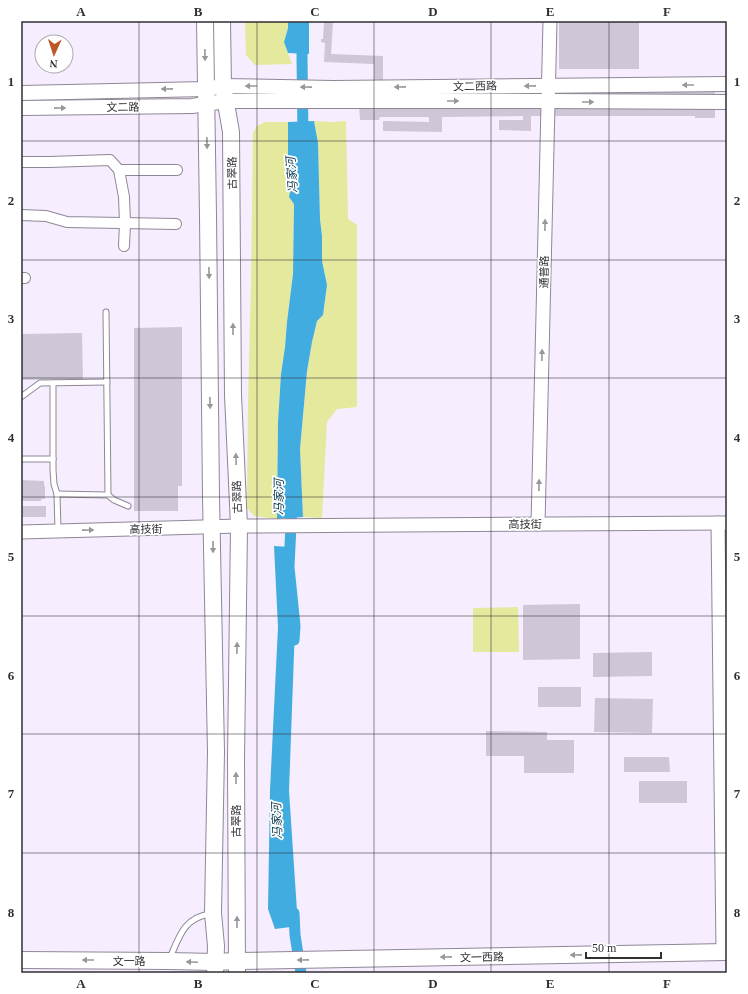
<svg xmlns="http://www.w3.org/2000/svg" width="748" height="994" viewBox="0 0 748 994" font-family="'Times New Roman','Noto Sans SC',serif">
  <style>
    .green { fill: #e5e99e }
    .water { fill: #41ace0 }
    .lines { fill: none; stroke-linecap: round; stroke-linejoin: round }
    .canal { stroke: #41ace0; stroke-width: 11 }
    .building { fill: #cfc7d7 }
    .service-casing { stroke: #8f8796; stroke-width: 7 }
    .minor-casing { stroke: #8f8796; stroke-width: 12 }
    .tertiary-casing { stroke: #8f8796; stroke-width: 15 }
    .secondary-casing { stroke: #8f8796; stroke-width: 16 }
    .primary-casing { stroke: #8f8796; stroke-width: 18 }
    .service { stroke: #fff; stroke-width: 5 }
    .minor { stroke: #fff; stroke-width: 10 }
    .tertiary { stroke: #fff; stroke-width: 13 }
    .secondary { stroke: #fff; stroke-width: 14 }
    .primary { stroke: #fff; stroke-width: 16 }
    .oneway { fill: #98969a }
    .grid { fill: none; stroke: #312e34; stroke-width: 1; stroke-opacity: 0.55 }
    .labels { text-anchor: middle; dominant-baseline: central; stroke-width: 3.5; stroke-linejoin: round; paint-order: stroke }
    .street-label { font-size: 11px; fill: #312e34; stroke: #fff }
    .water-label { font-size: 12px; font-style: italic; fill: #0e3c51; stroke: #fff }
    .neatline { fill: none; stroke: #312e34; stroke-width: 1.5 }
    .grid-label { font-size: 13px; text-anchor: middle; font-weight: bold; fill: #312e34 }
  </style>
  <rect width="100%" height="100%" fill="#f6edfe"/>
  <g class="green">
    <polygon points="245,21 288,21 288,28 284,42 292,64 255,65 246,55"/>
    <polygon points="314,121 332,122 346,121 348,219 357,225 357,407 337,409 327,422 322,518 303,517 300,449 307,371 312,342 317,321 323,315 327,285 322,261 322,236 320,219 318,144"/>
    <polygon points="265,122 288,122 288,158 291,187 289,197 294,204 293,274 287,322 285,347 281,374 278,422 277,519 254,516 247,508 248,404 251,282 253,133 257,126"/>
    <polygon points="518,607 519,652 473,652 473,608"/>
  </g>
  <g class="water">
    <polygon points="288,21 309,21 309,54 288,53 284,42 288,28"/>
    <polygon points="314,121 318,143 320,219 322,236 322,261 327,285 323,315 317,321 312,342 307,371 300,449 303,517 277,519 278,422 281,374 285,347 287,322 293,274 294,204 289,197 291,187 288,158 288,122"/>
    <polygon points="274,546 290,547 289,567 295,626 289,791 298,926 275,929 268,909 270,790 278,627"/>
  </g>
  <g class="lines">
    <g class="canal">
      <polyline points="303,136 302,57 303,21"/>
      <polyline points="292,504 289,567 295,626 294,640"/>
      <polyline points="294,913 295,935 301,973"/>
    </g>
  </g>
  <g class="building">
    <polygon points="324,21 333,22 331,54 383,56 383,90 715,85 715,118 695,118 695,116 531,116 531,131 499,130 499,120 523,120 523,116 442,117 442,132 383,131 383,121 429,122 429,117 380,117 379,120 360,120 358,87 374,87 374,64 324,62 325,43 321,42 321,39 323,39"/>
    <rect x="559" y="21" width="80" height="48"/>
    <polygon points="182,327 182,486 178,486 178,511 134,511 134,328"/>
    <polygon points="82,333 83,379 21,380 21,334"/>
    <polygon points="21,480 44,481 44,486 45,486 45,499 41,499 41,501 21,501"/>
    <rect x="21" y="506" width="25" height="11"/>
    <polygon points="580,604 580,659 523,660 523,605"/>
    <polygon points="652,652 652,676 593,677 593,653"/>
    <rect x="538" y="687" width="43" height="20"/>
    <polygon points="595,698 653,699 652,733 594,732"/>
    <polygon points="486,731 547,732 547,740 574,740 574,773 524,773 524,756 486,756"/>
    <polygon points="624,757 669,757 670,772 624,772"/>
    <rect x="639" y="781" width="48" height="22"/>
  </g>
  <g class="lines">
    <defs>
      <g id="service">
        <polyline points="106,312 108,495"/>
        <polyline points="53,383 53,470 54,484 57,494 58,530"/>
        <polyline points="21,397 40,383 107,382"/>
        <polyline points="21,459 53,459"/>
        <polyline points="57,494 108,495 114,500 128,506"/>
        <path d="M170,958C179,937 184,917 211,914"/>
      </g>
      <g id="minor">
        <polyline points="21,162 49,162 110,160 119,170 124,197 125,223 124,246"/>
        <polyline points="119,170 177,170"/>
        <polyline points="21,215 46,216 67,222 176,224"/>
        <polyline points="21,278 25,278"/>
      </g>
      <g id="tertiary">
        <polyline points="718,523 723,952"/>
        <polyline points="538,524 550,21"/>
        <polyline points="21,532 239,526 727,523"/>
      </g>
      <g id="secondary">
        <polyline points="21,93 206,89 223,86 333,88 727,84"/>
        <polyline points="21,108 192,106 225,101 549,101 727,102"/>
      </g>
      <g id="primary">
        <polyline points="205,21 208,216 211,496 216,752 213,913 216,946 215,973"/>
        <polyline points="222,21 223,86 231,132 233,395 239,526 236,759 237,973"/>
        <polyline points="21,960 169,961 215,962 236,961 727,952"/>
      </g>
    </defs>
    <use href="#service" class="service-casing"/>
    <use href="#minor" class="minor-casing"/>
    <use href="#tertiary" class="tertiary-casing"/>
    <use href="#secondary" class="secondary-casing"/>
    <use href="#primary" class="primary-casing"/>
    <use href="#service" class="service"/>
    <use href="#minor" class="minor"/>
    <use href="#tertiary" class="tertiary"/>
    <use href="#secondary" class="secondary"/>
    <use href="#primary" class="primary"/>
  </g>
  <defs><path id="oneway-solid" d="M-6-.8H1V-3.2L6.5 0L1 3.2V.8H-6Z"/></defs>
  <g class="oneway">
    <use href="#oneway-solid" transform="translate(205 55) rotate(89)"/>
    <use href="#oneway-solid" transform="translate(688 85) rotate(180)"/>
    <use href="#oneway-solid" transform="translate(251 86) rotate(-180)"/>
    <use href="#oneway-solid" transform="translate(530 86) rotate(179)"/>
    <use href="#oneway-solid" transform="translate(306 87) rotate(-179)"/>
    <use href="#oneway-solid" transform="translate(400 87) rotate(179)"/>
    <use href="#oneway-solid" transform="translate(167 89) rotate(179)"/>
    <use href="#oneway-solid" transform="translate(453 101)"/>
    <use href="#oneway-solid" transform="translate(588 102)"/>
    <use href="#oneway-solid" transform="translate(60 108) rotate(-1)"/>
    <use href="#oneway-solid" transform="translate(207 143) rotate(89)"/>
    <use href="#oneway-solid" transform="translate(545 225) rotate(-89)"/>
    <use href="#oneway-solid" transform="translate(209 273) rotate(89)"/>
    <use href="#oneway-solid" transform="translate(233 329) rotate(-90)"/>
    <use href="#oneway-solid" transform="translate(542 355) rotate(-89)"/>
    <use href="#oneway-solid" transform="translate(210 403) rotate(89)"/>
    <use href="#oneway-solid" transform="translate(236 459) rotate(-92)"/>
    <use href="#oneway-solid" transform="translate(539 485) rotate(-89)"/>
    <use href="#oneway-solid" transform="translate(88 530) rotate(-1)"/>
    <use href="#oneway-solid" transform="translate(213 547) rotate(89)"/>
    <use href="#oneway-solid" transform="translate(237 648) rotate(-89)"/>
    <use href="#oneway-solid" transform="translate(236 778) rotate(-90)"/>
    <use href="#oneway-solid" transform="translate(237 922) rotate(-90)"/>
    <use href="#oneway-solid" transform="translate(576 955) rotate(179)"/>
    <use href="#oneway-solid" transform="translate(446 957) rotate(179)"/>
    <use href="#oneway-solid" transform="translate(88 960) rotate(-180)"/>
    <use href="#oneway-solid" transform="translate(303 960) rotate(179)"/>
    <use href="#oneway-solid" transform="translate(192 962) rotate(-178)"/>
  </g>
  <path class="grid" d="M139,21V973M257,21V973M374,21V973M491,21V973M609,21V973M21,141H727M21,260H727M21,378H727M21,497H727M21,616H727M21,734H727M21,853H727"/>
  <g class="labels">
    <g class="street-label">
      <text transform="translate(475 86) rotate(-1)">文二西路</text>
      <text transform="translate(123 107) rotate(-1)">文二路</text>
      <text transform="translate(232 173) rotate(-91)">古翠路</text>
      <text transform="translate(544 272) rotate(-89)">通普路</text>
      <text transform="translate(237 497) rotate(-92)">古翠路</text>
      <text x="525" y="524">高技街</text>
      <text transform="translate(146 529) rotate(-1)">高技街</text>
      <text transform="translate(236 821) rotate(-90)">古翠路</text>
      <text transform="translate(482 957) rotate(-1)">文一西路</text>
      <text x="129" y="961">文一路</text>
    </g>
    <g class="water-label">
      <text transform="translate(292 175) rotate(-94)">冯家河</text>
      <text transform="translate(279 497) rotate(-90)">冯家河</text>
      <text transform="translate(277 821) rotate(-92)">冯家河</text>
    </g>
  </g>
  <rect width="748" height="994" fill="none" stroke="#ffffff" stroke-width="44"/>
  <g transform="translate(54 54) rotate(183)"><circle r="19" fill="#ffffff" stroke="#adabae"/>
  <path d="M0-3L7 15L0 10L-7 15Z" fill="#bc5726"/>
  <text y="-6" font-size="11" font-weight="bold" text-anchor="middle" fill="#312e34">N</text>
  </g>
  <path d="M586 952v6h75v-6" fill="none" stroke="#312e34" stroke-width="2"/>
  <text x="592" y="952" font-size="12" fill="#312e34" stroke="#ffffff" stroke-width="3" paint-order="stroke">50 m</text>
  <rect x="22" y="22" width="704" height="950" class="neatline"/>
  <g class="grid-label">
    <text x="81" y="16">A</text>
    <text x="198" y="16">B</text>
    <text x="315" y="16">C</text>
    <text x="433" y="16">D</text>
    <text x="550" y="16">E</text>
    <text x="667" y="16">F</text>
    <text x="11" y="86">1</text>
    <text x="737" y="86">1</text>
    <text x="11" y="205">2</text>
    <text x="737" y="205">2</text>
    <text x="11" y="323">3</text>
    <text x="737" y="323">3</text>
    <text x="11" y="442">4</text>
    <text x="737" y="442">4</text>
    <text x="11" y="561">5</text>
    <text x="737" y="561">5</text>
    <text x="11" y="680">6</text>
    <text x="737" y="680">6</text>
    <text x="11" y="798">7</text>
    <text x="737" y="798">7</text>
    <text x="11" y="917">8</text>
    <text x="737" y="917">8</text>
    <text x="81" y="988">A</text>
    <text x="198" y="988">B</text>
    <text x="315" y="988">C</text>
    <text x="433" y="988">D</text>
    <text x="550" y="988">E</text>
    <text x="667" y="988">F</text>
  </g>
</svg>
